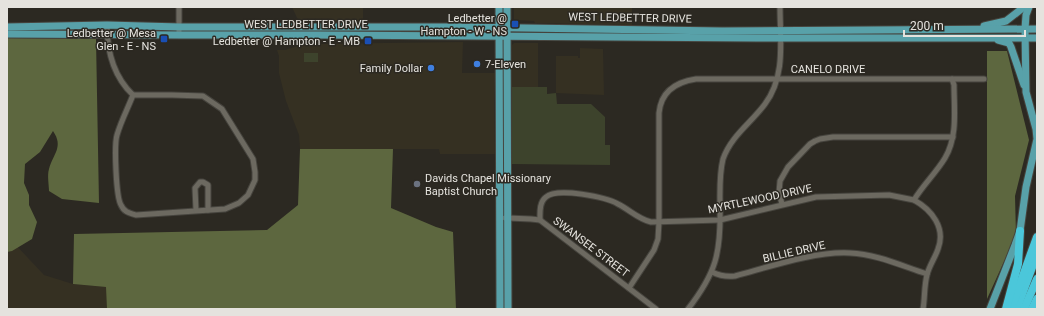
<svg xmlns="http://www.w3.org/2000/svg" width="1044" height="316" viewBox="0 0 1044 316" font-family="Roboto,sans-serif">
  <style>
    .built { fill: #353022 }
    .green { fill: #3d432c }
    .forest { fill: #5d673f }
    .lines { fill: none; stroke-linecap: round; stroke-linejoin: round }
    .minor-casing { stroke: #46443e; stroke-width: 7 }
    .major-casing { stroke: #46443e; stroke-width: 9 }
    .highway-casing { stroke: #46443e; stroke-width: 10 }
    .minor { stroke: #6c6960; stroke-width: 5 }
    .major { stroke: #58a1a9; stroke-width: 7 }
    .highway { stroke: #4bc7da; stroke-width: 8 }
    .transit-dot { fill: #1a4fb4; stroke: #2c2922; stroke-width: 1.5 }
    .shop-dot { fill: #3f7fe0; stroke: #2c2922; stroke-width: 1.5 }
    .worship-dot { fill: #6b7280; stroke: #2c2922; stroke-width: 1.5 }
    .labels { text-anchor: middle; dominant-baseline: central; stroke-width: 3; stroke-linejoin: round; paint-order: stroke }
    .poi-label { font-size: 11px; fill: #e5e3de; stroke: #2c2922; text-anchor: end }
    .street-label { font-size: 11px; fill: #e5e3de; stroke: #2c2922 }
  </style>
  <rect width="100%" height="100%" fill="#2c2922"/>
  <g class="built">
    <polygon points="292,7 363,7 363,22 306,22 298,20"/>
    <polygon points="514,7 632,7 632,25 535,23 534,21 514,20"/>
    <polygon points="463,42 462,73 495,73 494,102 495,154 440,154 439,149 300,149 299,135 286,101 279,73 279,56 277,50 285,50 304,44"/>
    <polygon points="7,43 13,242 44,275 73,284 107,287 107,309 7,309"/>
    <polygon points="514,43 538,43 538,87 512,87 512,45"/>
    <polygon points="580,48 603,49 604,95 556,93 556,56 578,56 578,58 580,58"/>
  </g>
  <g class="green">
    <rect x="304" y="53" width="14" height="9"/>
    <polygon points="512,87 547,87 547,94 556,93 557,104 591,104 605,117 605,145 610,145 610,165 512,164"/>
  </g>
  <g class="forest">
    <path d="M7,38L96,39L99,203L62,199L49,191C49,185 47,175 49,169C53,154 64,147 53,131L40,152L25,164L24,183L29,195V205L37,222L32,239L12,251L7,252Z"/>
    <polygon points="987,51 1007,51 1029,140 1015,196 1016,235 987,299"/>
    <polygon points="300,149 393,149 391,208 436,227 453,232 456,309 107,309 106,287 73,284 74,234 267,230 298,205"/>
  </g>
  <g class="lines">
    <defs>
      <g id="minor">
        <polyline points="179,7 179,35"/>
        <path d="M107,25C107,51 113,76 133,95"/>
        <path d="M133,95H172L203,96L222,109L253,159L255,172V180L248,195L239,203L225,209L136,215C129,213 124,212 121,205C116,197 114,145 117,135C121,121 128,108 133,95Z"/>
        <polyline points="782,204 779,193 780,181 788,167 810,144 815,141 820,139 833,137 953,137"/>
        <polyline points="196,210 195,188 200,182 203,182 208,185 208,210"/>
        <polyline points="505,218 531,219 540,220 656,309"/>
        <path d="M540,220C540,213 539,202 546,197C557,187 606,197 618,204C630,210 638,219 651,222L720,220L816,197L889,195L914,200"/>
        <path d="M712,272C720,276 726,277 735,276C769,267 815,251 850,253C876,254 902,266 927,274"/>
        <path d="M629,288L654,250L658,239L659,222V113C661,91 676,82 696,79H984"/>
        <path d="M688,309C716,273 721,253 720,208C720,192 719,175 723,159C731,136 751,123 765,104C786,76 780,40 780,7"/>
        <path d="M923,309C925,298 924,286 927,275C929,266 935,258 938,249C946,228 932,210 914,200C923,185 936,173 945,158C958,136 954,109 954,85L952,79"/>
      </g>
      <g id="major">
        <polyline points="499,7 500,309"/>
        <polyline points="507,7 508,309"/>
        <polyline points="984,26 1006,21 1024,7"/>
        <polyline points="7,27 107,25 180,27 454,27 722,31 1037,29"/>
        <polyline points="7,34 179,35 320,35 756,38 1037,38"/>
        <polyline points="998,40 1009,43 1011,47 1024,85"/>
        <polyline points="990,309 1015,245 1020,231 1026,187 1037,139 1036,129 1026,92 1025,29 1026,15 1029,7"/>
      </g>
      <g id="highway">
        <polyline points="1018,305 1037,254"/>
        <polyline points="1012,306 1037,237"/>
        <polyline points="1006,309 1018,264 1020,231"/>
        <polyline points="1024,309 1037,279"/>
        <polyline points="1032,309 1037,299"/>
      </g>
    </defs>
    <use href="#minor" class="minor-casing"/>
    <use href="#major" class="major-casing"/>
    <use href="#highway" class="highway-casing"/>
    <use href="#minor" class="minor"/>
    <use href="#major" class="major"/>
    <use href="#highway" class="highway"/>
  </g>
  <g class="transit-dot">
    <rect x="511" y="20" width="8" height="8" rx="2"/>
    <rect x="160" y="35" width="8" height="8" rx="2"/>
    <rect x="364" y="37" width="8" height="8" rx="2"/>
  </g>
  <g class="shop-dot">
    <circle cx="477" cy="64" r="4"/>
    <circle cx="431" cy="68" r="4"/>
  </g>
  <circle class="worship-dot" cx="417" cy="184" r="4"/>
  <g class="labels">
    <g class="poi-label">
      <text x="507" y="18">Ledbetter @<tspan x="507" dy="13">Hampton - W - NS</tspan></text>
      <text x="156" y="33">Ledbetter @ Mesa<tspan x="156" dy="13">Glen - E - NS</tspan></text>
      <text x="360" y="41">Ledbetter @ Hampton - E - MB</text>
      <text x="485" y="64" text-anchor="start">7-Eleven</text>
      <text x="423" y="68">Family Dollar</text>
      <text x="425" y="178" text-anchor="start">Davids Chapel Missionary<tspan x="425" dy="13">Baptist Church</tspan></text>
    </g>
    <g class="street-label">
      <text transform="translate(630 18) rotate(1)">WEST LEDBETTER DRIVE</text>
      <text x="306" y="24">WEST LEDBETTER DRIVE</text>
      <text x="828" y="69">CANELO DRIVE</text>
      <text transform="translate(760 199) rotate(-12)">MYRTLEWOOD DRIVE</text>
      <text transform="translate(591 247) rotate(37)">SWANSEE STREET</text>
      <text transform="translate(794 252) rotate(-13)">BILLIE DRIVE</text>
    </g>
  </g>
  <rect width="1044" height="316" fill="none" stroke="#e5e3de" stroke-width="16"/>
  <path d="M904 30v6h121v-6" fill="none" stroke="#e5e3de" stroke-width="2"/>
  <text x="910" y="30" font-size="12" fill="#e5e3de" stroke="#2c2922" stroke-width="3" paint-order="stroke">200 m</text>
</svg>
